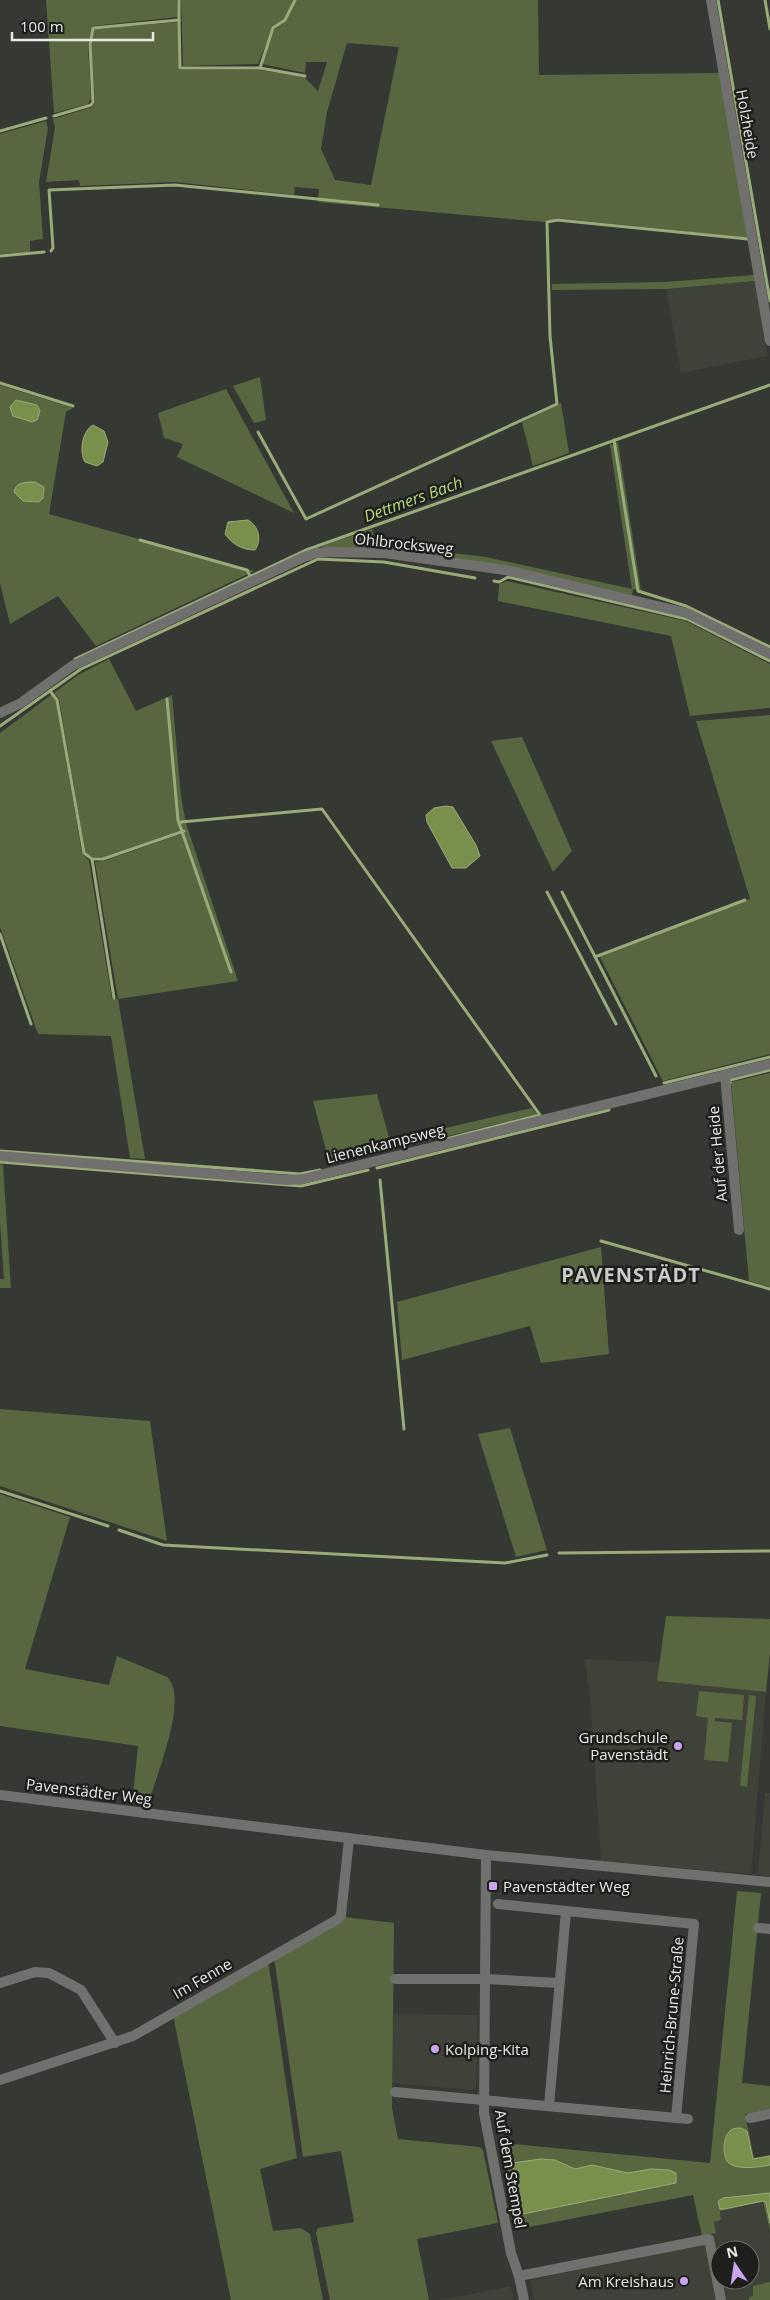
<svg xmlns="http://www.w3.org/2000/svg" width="770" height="2300" viewBox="0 0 770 2300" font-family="'Open Sans',sans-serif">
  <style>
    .built { fill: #3e4238; fill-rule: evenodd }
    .green { fill: #586740; fill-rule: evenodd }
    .water { fill: #78904c; stroke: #9aab7a }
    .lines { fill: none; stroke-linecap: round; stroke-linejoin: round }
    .stream { stroke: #9aab7a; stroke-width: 3 }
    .street { stroke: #70716f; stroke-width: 10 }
    .poi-dot { fill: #c8a6ef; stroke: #1e1f1d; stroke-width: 2 }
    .labels { text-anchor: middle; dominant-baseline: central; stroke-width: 5; stroke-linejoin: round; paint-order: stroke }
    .street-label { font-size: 15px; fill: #e8e9e7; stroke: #1e1f1d }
    .poi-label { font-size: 15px; fill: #e8e9e7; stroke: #1e1f1d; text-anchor: end }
    .water-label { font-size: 16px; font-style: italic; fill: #b8da7b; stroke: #1e1f1d }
    .district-label { font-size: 20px; font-weight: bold; letter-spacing: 1px; fill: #caccc7; stroke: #1e1f1d }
  </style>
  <rect width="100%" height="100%" fill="#363834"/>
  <g class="built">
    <polygon points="755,281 768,356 681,373 666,289"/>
    <polygon points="584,1659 660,1662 657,1681 766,1692 751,1874 601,1861 590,1695"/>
    <polygon points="765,1793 770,1793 770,1876 758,1875"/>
    <polygon points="393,2014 478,2015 476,2086 472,2090 392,2083"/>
    <path d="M763,2203L770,2234V2300H534L530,2280L712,2243L710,2235L716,2233L714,2222L722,2220L720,2211ZM720,2250H750V2280H720Z"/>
    <polygon points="511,2286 513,2300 440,2300"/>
  </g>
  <g class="green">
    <polygon points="46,0 177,0 178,17 92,26 88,44 91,99 88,104 54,113"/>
    <polygon points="181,0 293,0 285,19 273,27 258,64 183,66"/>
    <path d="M296,0H538L539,75L719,73L748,238L557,218L544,222L318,202L319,189L295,187L294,195L175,182L80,186L79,180L46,182L55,128L53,119L92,107L95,103L91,44L93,29L178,22L179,70H260L304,77L318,91L327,62H306L305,73L262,64L274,30L286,21ZM347,43L399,47L371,185L335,180L321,149L327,112Z"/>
    <polygon points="46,121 48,128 39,182 43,239 30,241 30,252 0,254 0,134"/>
    <polygon points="754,275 755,281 666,289 552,290 552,284 665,282"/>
    <polygon points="260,377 266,420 254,423 233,386"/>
    <polygon points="0,385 73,408 66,412 49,514 254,571 96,646 58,596 10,624 0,583"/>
    <polygon points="226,389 294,513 177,457 183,444 164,438 158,413"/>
    <polygon points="561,403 569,453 533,466 522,422"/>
    <polygon points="618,442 641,591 633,589 632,595 506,567 323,550 322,546 372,529 376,544 486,557 632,589 610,445"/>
    <polygon points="507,581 686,621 770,664 770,708 690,716 671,636 498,601 499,584"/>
    <polygon points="109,659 136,711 172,695 181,797 186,823 238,981 118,999 145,1159 130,1158 111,1036 38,1034 0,927 0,733 51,695 56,701 82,853 89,861 112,999 118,999 95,862 104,861 181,834 179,831 104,857 92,857 85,852 59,699 54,693 78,675"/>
    <polygon points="770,715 770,1054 663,1081 600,957 750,899 696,721"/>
    <polygon points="522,737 572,851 553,872 491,741"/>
    <polygon points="770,1073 770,1287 749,1281 731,1082"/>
    <polygon points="377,1094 390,1141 532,1108 537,1114 330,1165 313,1101"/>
    <polygon points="0,1164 3,1165 11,1288 0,1288 0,1279 4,1279 0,1222"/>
    <polygon points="601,1247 609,1354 541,1363 530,1326 402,1360 397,1302"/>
    <polygon points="0,1409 150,1421 167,1541 0,1486"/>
    <polygon points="510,1428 547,1550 516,1557 478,1434"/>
    <path d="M0,1494L70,1517L25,1669L109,1685L117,1656L167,1677C189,1696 157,1775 149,1801L146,1804H132L138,1746L0,1726Z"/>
    <polygon points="666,1616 770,1619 770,1653 766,1692 657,1681"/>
    <polygon points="699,1691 744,1695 742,1720 715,1718 715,1721 732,1723 728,1762 704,1760 708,1718 696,1716"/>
    <polygon points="749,1695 756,1696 747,1787 740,1786"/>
    <polygon points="737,1891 761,1893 742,2083 770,2086 770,2109 745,2114 754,2158 770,2155 770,2231 763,2202 720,2211 721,2220 714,2222 716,2233 702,2236 693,2195 519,2229 502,2143 710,2163"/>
    <polygon points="344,1917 394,1923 392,2108 398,2139 480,2147 483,2150 498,2223 417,2239 429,2300 330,2300 316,2233 318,2228 354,2222 341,2151 303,2157 274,1957"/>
    <polygon points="268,1960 297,2158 260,2169 273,2231 301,2228 310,2234 323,2300 231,2300 173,2015"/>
    <polygon points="770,2282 770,2300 749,2300 749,2297 753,2296 753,2286"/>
  </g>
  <g class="water">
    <polygon points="16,400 37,405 40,411 37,420 32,422 13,416 10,407"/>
    <path d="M93,425L104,431L108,442L103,462L97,466L85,462C79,452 82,431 93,425Z"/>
    <path d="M30,482H35L44,487L43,498L39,502L23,501L14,492C16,483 22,483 30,482Z"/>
    <path d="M248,520C259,526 262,541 255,550C242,550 232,544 225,534L228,522Z"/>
    <polygon points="446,806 453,807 476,845 480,856 466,868 452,868 427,822 426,815 434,808"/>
    <path d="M741,2128L747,2131L753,2159L770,2156V2165C760,2167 739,2170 730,2164C722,2159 722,2138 730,2131C733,2128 737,2128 741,2128Z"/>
    <polygon points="541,2159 555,2160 575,2169 592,2165 628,2173 651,2169 669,2170 676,2173 676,2183 523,2214 512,2163"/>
    <polygon points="770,2193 770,2223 766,2203 763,2201 724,2209 720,2209 718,2201 723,2198"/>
  </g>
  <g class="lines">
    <g class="stream">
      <polyline points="179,0 179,20"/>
      <polyline points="718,0 770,301"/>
      <polyline points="765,0 770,29"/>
      <polyline points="260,68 273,28 285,20 295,0"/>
      <polyline points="54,116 91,105 93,102 90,44 93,28 179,20 180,68 260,68 305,76"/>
      <polyline points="0,131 46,118"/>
      <polyline points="51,251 53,248 49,190 175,185 378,205"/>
      <polyline points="0,256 44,252"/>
      <polyline points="0,383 73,406"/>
      <polyline points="258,432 306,519 557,404 550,336 547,222 557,220 748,239"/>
      <polyline points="614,440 638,591 686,606 770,647"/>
      <polyline points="140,540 247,570 250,576"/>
      <polyline points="494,581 499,582 508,577 687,619 770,661"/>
      <polyline points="75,659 306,550 770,385"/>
      <polyline points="50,691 57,700 84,853 92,859 103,859 184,831"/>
      <polyline points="167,699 178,820 231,972"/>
      <polyline points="0,726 81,669 318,559 384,562 475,578"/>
      <polyline points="181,822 322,809 540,1115 446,1139"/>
      <polyline points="92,859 114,998"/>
      <polyline points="547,892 616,1024"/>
      <polyline points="562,892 656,1076"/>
      <polyline points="0,934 31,1024"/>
      <polyline points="595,957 745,900"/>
      <polyline points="664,1083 770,1057"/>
      <polyline points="730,1083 730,1080 770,1070"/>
      <polyline points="0,1151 300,1174 320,1170"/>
      <polyline points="0,1162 301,1186 368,1170"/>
      <polyline points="377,1168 609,1110"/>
      <polyline points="380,1180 404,1429"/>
      <polyline points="601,1241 770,1289"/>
      <polyline points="0,1491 108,1526"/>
      <polyline points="119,1530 163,1545 505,1563 547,1555"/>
      <polyline points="559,1553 770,1551"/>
    </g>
    <g class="street">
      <polyline points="711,0 770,341"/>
      <polyline points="0,713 21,703 72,666 304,557 316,553 330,552 384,553 505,570 687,613 770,654"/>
      <polyline points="725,1075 739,1230"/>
      <polyline points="0,1156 287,1180 303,1179 770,1064"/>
      <polyline points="0,1795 486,1855 770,1882"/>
      <polyline points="486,1855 484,2113 511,2253 519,2276 524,2300"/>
      <polyline points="498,1904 694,1924 676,2118"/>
      <polyline points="758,1928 770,1929"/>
      <polyline points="395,1979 485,1979 559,1983"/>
      <polyline points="0,1983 35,1972 49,1973 81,1990 115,2043"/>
      <polyline points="0,2080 133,2036 338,1919 341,1915 349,1839"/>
      <polyline points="395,2092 688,2119"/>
      <polyline points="549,2106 566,1911"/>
      <polyline points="750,2118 770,2114"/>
      <polyline points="519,2276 709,2239 721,2300"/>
    </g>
  </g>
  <g class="poi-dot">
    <circle cx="678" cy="1746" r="5"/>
    <rect x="488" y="1881" width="10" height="10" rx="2.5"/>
    <circle cx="435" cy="2049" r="5"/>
    <circle cx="684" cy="2281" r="5"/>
  </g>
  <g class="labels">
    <g class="street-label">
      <text transform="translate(748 124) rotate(80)">Holzheide</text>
      <text transform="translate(404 543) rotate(6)">Ohlbrocksweg</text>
      <text transform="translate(385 1143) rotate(-14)">Lienenkampsweg</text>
      <text transform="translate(717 1154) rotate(-95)">Auf der Heide</text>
      <text transform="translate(89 1791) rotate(7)">Pavenstädter Weg</text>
      <text transform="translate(202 1978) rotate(-30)">Im Fenne</text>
      <text transform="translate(671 2015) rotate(-85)">Heinrich-Brune-Straße</text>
      <text transform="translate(511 2169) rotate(80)">Auf dem Stempel</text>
    </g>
    <g class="poi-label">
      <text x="668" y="1737">Grundschule<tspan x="668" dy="17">Pavenstädt</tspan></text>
      <text x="503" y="1886" text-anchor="start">Pavenstädter Weg</text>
      <text x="445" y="2049" text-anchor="start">Kolping-Kita</text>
      <text x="674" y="2281">Am Kreishaus</text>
    </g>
    <g class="water-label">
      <text transform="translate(413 499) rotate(-20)">Dettmers Bach</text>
    </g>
    <g class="district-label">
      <text x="631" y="1274">PAVENSTÄDT</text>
    </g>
  </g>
  <g transform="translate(735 2265) rotate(347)"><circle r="24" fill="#1e1f1d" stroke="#6f706e"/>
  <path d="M0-4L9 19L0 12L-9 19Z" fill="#c8a6ef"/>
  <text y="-8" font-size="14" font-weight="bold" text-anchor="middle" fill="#e8e9e7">N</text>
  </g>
  <path d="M12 32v8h141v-8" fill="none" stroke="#e8e9e7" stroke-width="2.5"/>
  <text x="20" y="32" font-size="15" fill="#e8e9e7" stroke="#1e1f1d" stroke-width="4" paint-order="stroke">100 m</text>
</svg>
